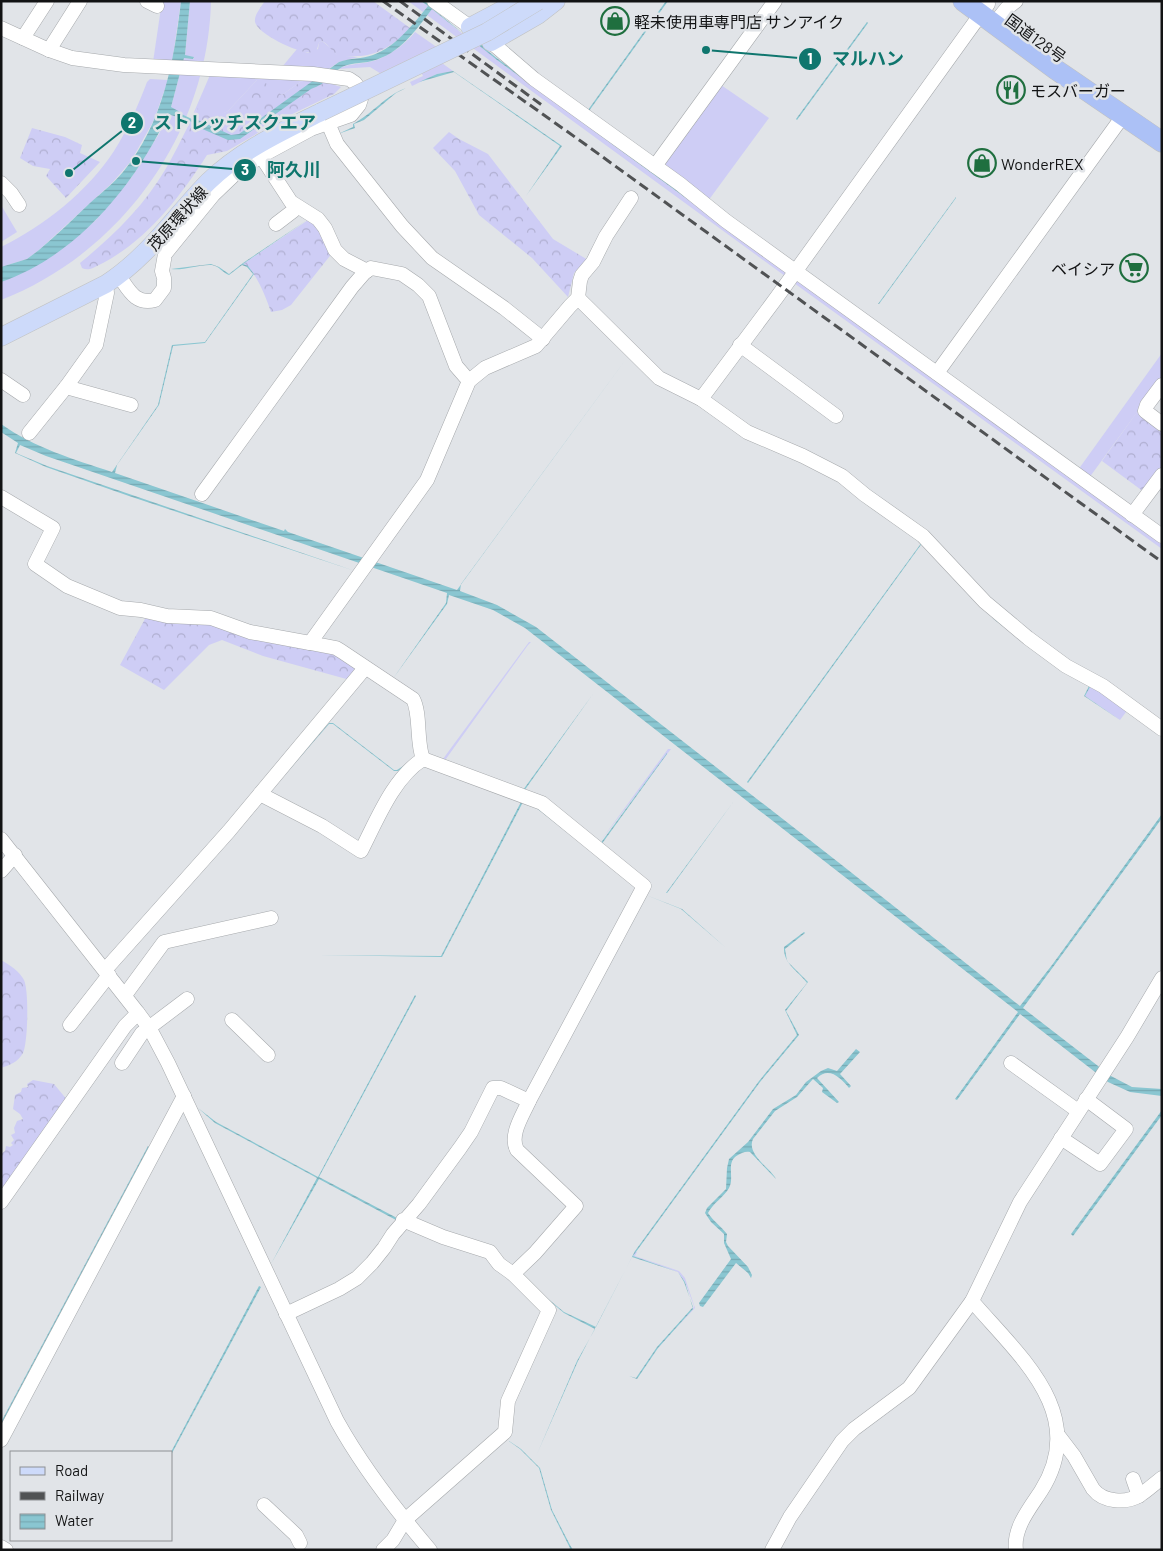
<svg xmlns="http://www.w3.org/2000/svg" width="1163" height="1551" viewBox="0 0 1163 1551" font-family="Barlow,'Noto Sans JP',sans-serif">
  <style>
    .grass { fill: #cecdf5 }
    .forest { fill: url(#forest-crowns) }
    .water { fill: url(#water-rules) }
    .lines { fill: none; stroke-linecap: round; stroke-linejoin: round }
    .stream { stroke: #8ac6d1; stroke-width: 3 }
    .minor-casing { stroke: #a6a9ac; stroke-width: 15 }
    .major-casing { stroke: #c1c2c2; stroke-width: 19 }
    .highway-casing { stroke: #c1c2c2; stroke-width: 21 }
    .minor { stroke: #fff; stroke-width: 14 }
    .major { stroke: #cddafa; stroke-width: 18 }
    .highway { stroke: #acc1f6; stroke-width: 20 }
    .rail { stroke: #505254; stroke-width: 3; stroke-dasharray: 10 5; stroke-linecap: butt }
    .major-bridge-casing { stroke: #c1c2c2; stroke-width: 19; stroke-linecap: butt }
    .major-bridge { stroke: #cddafa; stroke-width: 18 }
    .labels { text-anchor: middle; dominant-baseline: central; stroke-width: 5; stroke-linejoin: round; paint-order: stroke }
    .poi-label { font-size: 16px; fill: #121314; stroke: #e1e4e8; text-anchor: start }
    .street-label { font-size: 16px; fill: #121314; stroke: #e1e4e8 }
    .leader { fill: none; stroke: #0f766e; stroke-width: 2 }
    .callout-dot { fill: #0f766e; stroke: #e1e4e8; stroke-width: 2 }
    .mark-label { font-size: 15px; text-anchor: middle; font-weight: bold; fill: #fff }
    .callout-label { font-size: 18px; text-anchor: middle; font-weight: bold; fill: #0f766e; stroke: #e1e4e8; stroke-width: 5; stroke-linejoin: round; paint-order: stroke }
  </style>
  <defs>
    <pattern id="forest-crowns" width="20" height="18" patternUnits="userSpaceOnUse" patternTransform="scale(1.25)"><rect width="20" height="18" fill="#cecdf5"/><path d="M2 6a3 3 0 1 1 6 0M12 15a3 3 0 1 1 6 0" fill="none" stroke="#b0afd1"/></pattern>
    <pattern id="water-rules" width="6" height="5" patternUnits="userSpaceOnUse" patternTransform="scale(1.25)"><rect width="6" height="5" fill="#8ac6d1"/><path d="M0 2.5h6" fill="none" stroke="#76a9b3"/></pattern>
  </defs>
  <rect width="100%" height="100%" fill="#e1e4e8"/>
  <g class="grass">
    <polygon points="162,1 181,1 172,63 153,62"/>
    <path d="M190,1H211C208,131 124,252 1,300V282L67,245L96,220L131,178L159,134L168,114L180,118L171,107L184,58L194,59L193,57L185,56Z"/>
    <polygon points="408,1 421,1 428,6 423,12"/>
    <polygon points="432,9 464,35 458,38 427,15"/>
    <path d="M415,32L438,48L383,75L370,67L338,69C348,64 358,64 369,62C385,59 405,45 415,32Z"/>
    <path d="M322,41L333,50L336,54C344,57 350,56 358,57L339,62L327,70L282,67L297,49L308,53L318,49L319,43Z"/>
    <polygon points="480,45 497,60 784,270 788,270 785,276 470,46"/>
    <polygon points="439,61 453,71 437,74 412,86 410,82 423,76 420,70"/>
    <polygon points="210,75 303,80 282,95 257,80 228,111 222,114 217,115 197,109 191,119"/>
    <path d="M150,79L168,80L154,120L131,161L112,183L39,250L27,259L1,267V247C44,226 88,191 114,151C128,129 138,106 147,82Z"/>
    <polygon points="721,85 769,118 708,201 666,169 665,161"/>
    <polygon points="1,205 17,232 1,242"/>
    <polygon points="798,278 1162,542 1162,549 794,283"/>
    <polygon points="1162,353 1162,378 1089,478 1078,470"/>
    <polygon points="529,642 531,642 528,645 443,763 443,759 451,748"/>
    <polygon points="1090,685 1129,708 1120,720 1085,696"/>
    <polygon points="668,749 671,749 599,843"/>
    <polygon points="635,1251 637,1252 635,1256 679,1271 685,1278 695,1308 660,1345 637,1379 658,1348 693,1309 694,1306 685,1282 678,1272 633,1256"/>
  </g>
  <g class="forest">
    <path d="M265,1H373L410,28C396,44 376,57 355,56C349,56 345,58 339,56C332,53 329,44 322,41L319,43L316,52C305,57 258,35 255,22C254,15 261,7 265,1Z"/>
    <path d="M260,79L282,95L303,80L326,82L341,87L334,94L284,118L227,151L207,155C180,197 148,239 103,263C96,266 89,272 82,268L80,263C112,237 144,206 165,170C177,150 186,129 197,109L199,108C210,112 217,117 228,111L257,80Z"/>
    <polygon points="32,128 65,137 82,145 80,153 100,162 66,198 46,176 50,169 33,166 20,158"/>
    <polygon points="449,132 459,139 488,154 553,239 588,260 574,273 568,297 532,258 479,215 455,171 433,148"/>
    <path d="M311,218L333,252L291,305L282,310L271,312C266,298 256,270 243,264Z"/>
    <polygon points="1137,412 1162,429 1162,467 1144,492 1102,461"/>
    <polygon points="146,617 228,624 344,657 357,667 350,680 263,656 222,640 209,645 164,690 120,665"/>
    <path d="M1,960C10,965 19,971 24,980C29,991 28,1042 23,1053C18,1062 10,1065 1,1068Z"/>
    <polygon points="33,1080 54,1084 68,1101 1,1195 1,1154 5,1151 6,1146 10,1147 13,1145 11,1143 14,1140 11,1135 15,1133 14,1128 17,1121 23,1119 20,1114 13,1109 15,1095 21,1092 22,1088 28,1087 27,1084"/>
  </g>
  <g class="water">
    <path d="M181,1H190L185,55L194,57L193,59L184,58L171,107L182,113L180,118L168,114C136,184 77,256 1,282V267L27,259L39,250C57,235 73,219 90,203C101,193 113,184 123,172C163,123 174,62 181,1Z"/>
    <path d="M421,1H424L430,5L439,1H448L433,9L465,35L484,44L483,47L498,59L785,269L784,270L497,60C476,42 453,27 432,9C416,30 400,54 372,61C361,64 348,62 339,69C327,77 328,83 311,89L240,139L228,140L193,125L196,119L231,135L239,134L339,62C350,58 362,59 373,55C396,47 413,24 428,6Z"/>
    <polygon points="666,1 668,1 589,111 588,110"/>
    <polygon points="867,22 868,23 797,120 796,119"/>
    <polygon points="453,71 562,146 526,196 560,146 454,72 419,82 437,74"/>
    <path d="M406,88L396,93L364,120L354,124L355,128L338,134L353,127V124C372,114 386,95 406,88Z"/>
    <polygon points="956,197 956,198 879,304 878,304"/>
    <path d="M307,220L243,264L248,266L254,274L205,343L173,346L159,405L117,465L115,473L284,531L285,529L288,532L457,590L629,355L461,584L460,591L497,605L536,627L838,862L1020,1006L1052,965L1162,814V818L1147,839L1023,1008L1111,1076L1132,1087L1162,1089V1096L1130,1092L1108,1082L1020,1014L957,1100L955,1099L1018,1012L525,628L493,610L449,595L447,604L392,680L446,603L447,593L46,456L20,445L16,453L47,466L355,571L129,496L46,467L15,453L18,443L1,432V424C35,448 73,459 112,472L158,405L172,345L205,342L253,274L247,267L242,265L229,275C223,273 219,266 212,265C199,264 183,271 171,269L211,264L219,267L229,274L243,263Z"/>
    <polygon points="922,542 923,542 748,783 747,782"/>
    <polygon points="992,618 1007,627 1091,685 1085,696 1120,720 1084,696 1089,686 1059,668 894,894 1059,668"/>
    <polygon points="593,694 524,791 523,790"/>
    <polygon points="329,723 333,723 394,770 397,770 414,759 398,771 394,771 333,724 329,724 270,792"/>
    <polygon points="667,753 667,754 601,845 600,844"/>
    <polygon points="424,765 535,806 638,888 535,807 523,802 442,957 318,955 441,956 521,802"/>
    <polygon points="734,801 667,893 666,893"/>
    <polygon points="646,895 682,909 725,947 681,909"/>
    <path d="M804,932L805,933L785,949L787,961L808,982L786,1011L799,1035L760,1082L633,1256L678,1272L685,1282L693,1309L658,1348L637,1379L629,1376L636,1378L657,1347L693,1307L684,1282L678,1272L632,1257L578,1361L537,1454L577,1361L595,1329L564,1313L518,1274L564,1312L596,1327L635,1251L759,1081L797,1035L785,1010L807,983C798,971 783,964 784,947Z"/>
    <polygon points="415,995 416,996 319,1177 397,1218 396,1220 319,1179 271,1264 317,1178 215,1123 198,1108 216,1122 318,1177"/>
    <path d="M856,1049L860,1052L840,1074L851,1086L849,1088C841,1078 829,1066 817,1078L839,1102L837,1103L822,1092L823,1088L813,1079L797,1097L775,1111L753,1139C746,1154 770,1168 776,1179L750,1152C745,1151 742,1153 738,1155C725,1162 735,1177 729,1188C724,1197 713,1203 708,1213C713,1221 721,1226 727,1234L726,1242L728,1246L748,1267L752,1275L751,1278L748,1273L736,1263L703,1307L700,1306L699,1303L731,1259L724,1243V1234L711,1222L705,1213L707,1208L726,1189L727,1168L729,1159L748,1142L773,1109L796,1095L806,1082L821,1071L828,1068L837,1071Z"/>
    <polygon points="1162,1110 1162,1115 1073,1236 1071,1234"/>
    <polygon points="148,1146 149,1147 1,1426 1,1422"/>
    <polygon points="259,1286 261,1287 171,1455 171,1452"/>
    <polygon points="506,1439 521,1449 540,1468 552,1510 570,1545 573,1550 569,1550 570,1548 551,1510 539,1468 520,1449"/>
  </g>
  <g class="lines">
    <polyline class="stream" points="178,114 197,123"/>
    <defs>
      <g id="minor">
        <polyline points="147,1 157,6"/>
        <polyline points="434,1 491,42 534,79 680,184 726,221 1162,536"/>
        <polyline points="994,24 1007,8 1016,1"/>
        <path d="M1,28L49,50L72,58L124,65L313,74L349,79L355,83L358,87L361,99L359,105L351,115L311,129L261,156L236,173L213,195L165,254L162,271L164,278V288L155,300C135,305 129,290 119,276"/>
        <polyline points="23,38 47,1"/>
        <polyline points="49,50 80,1"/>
        <polyline points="328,123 337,144 402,226 432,258 504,308 543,339"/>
        <polyline points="261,156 291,202 318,219 325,228 335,250 344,259 367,271"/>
        <polyline points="655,166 775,1"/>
        <polyline points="1,183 11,193 19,205"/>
        <polyline points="276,224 293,211 295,206"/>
        <polyline points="106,284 107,293 96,345 66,387 131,405"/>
        <polyline points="578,298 659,378 701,399 747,432 803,456 842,476 865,495 923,536 985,602 1028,638 1066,666 1103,686 1162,729"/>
        <polyline points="740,345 836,416"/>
        <polyline points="937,373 1123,116"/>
        <polyline points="1,380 23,395"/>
        <polyline points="1162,385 1147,405 1145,411 1162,424"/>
        <polyline points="701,399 777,297 988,4"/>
        <polyline points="29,433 66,387"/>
        <polyline points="202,494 352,287 365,272 371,268 402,274 418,285 429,296 456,366 469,381"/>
        <polyline points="1,497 53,528 35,564 67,586 120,608 141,610 167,616 211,618 250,632 310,643"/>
        <polyline points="1132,515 1162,475"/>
        <path d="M423,759C416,741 421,714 413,699L341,651L336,648L310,643L427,480L469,381L485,368L536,346L570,306L578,298L580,281L582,275L593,262L606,236L631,198"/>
        <path d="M260,794L322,826L361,851C377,820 393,778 423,759L426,760L542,803L644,886L529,1101C523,1115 509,1135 517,1150L576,1206L535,1253L513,1274"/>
        <path d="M1,839L138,1013L150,1029L168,1063L337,1421C363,1468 395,1509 430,1550"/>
        <polyline points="1,871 15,855"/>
        <polyline points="105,970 229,831 365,668"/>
        <polyline points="125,995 164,942 271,918"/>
        <polyline points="232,1020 268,1055"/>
        <polyline points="70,1025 109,975"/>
        <polyline points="122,1063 142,1033 187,999"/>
        <polyline points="1011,1063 1078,1111"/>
        <polyline points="1061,1138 1100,1164 1126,1129 1086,1099"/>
        <polyline points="1,1202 125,1026 138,1013"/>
        <path d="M972,1301C1019,1356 1090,1414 1041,1491C1030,1508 1013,1528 1016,1550"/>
        <polyline points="286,1314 339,1289 357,1278 372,1263 384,1248 393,1234 419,1204 460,1148 471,1132 493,1088 501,1088 529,1101"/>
        <path d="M1058,1435L1074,1456L1093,1489C1103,1502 1126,1504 1140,1495C1148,1490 1155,1483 1162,1478"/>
        <polyline points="1,1440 184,1096"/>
        <polyline points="1133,1479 1139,1496"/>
        <polyline points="264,1505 296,1535 300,1543"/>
        <polyline points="1,1547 6,1550"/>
        <polyline points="383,1550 393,1540 405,1520 505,1432 508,1401 549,1310 513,1274 499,1264 490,1252 443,1237 403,1220"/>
        <polyline points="772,1550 790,1517 842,1441 854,1429 909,1388 972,1301 1020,1202 1127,1037 1162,978"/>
      </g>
      <g id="major">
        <polyline points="470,27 519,1"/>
        <polyline points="491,42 538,15 556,1"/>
        <path d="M1,337L106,284C148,257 174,217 208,182C241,150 281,132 321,112"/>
      </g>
      <polyline id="highway" points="963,1 1055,69 1162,142"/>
    </defs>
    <use href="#minor" class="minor-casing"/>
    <use href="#major" class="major-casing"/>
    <use href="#highway" class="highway-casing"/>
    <use href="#minor" class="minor"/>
    <use href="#major" class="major"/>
    <use href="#highway" class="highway"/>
    <g class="rail">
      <polyline points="383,1 582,142 1162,562"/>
      <polyline points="400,1 543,106"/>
    </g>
    <defs>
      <polyline id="major-bridge" points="321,112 487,32 538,1"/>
    </defs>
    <use href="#major-bridge" class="major-bridge-casing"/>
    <use href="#major-bridge" class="major-bridge"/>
  </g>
  <defs>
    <symbol id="shop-ring" viewBox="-11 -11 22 22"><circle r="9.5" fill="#e1e4e8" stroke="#1f6f3f" stroke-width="1.5"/><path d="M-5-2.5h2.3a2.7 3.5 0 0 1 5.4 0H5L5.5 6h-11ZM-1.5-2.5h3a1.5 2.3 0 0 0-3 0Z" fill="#1f6f3f"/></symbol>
    <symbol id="restaurant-ring" viewBox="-11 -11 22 22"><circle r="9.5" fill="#e1e4e8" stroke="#1f6f3f" stroke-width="1.5"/><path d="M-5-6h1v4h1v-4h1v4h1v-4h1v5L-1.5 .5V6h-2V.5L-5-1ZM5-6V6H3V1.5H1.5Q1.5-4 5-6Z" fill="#1f6f3f"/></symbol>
    <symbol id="supermarket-ring" viewBox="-11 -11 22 22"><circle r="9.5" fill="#e1e4e8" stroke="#1f6f3f" stroke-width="1.5"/><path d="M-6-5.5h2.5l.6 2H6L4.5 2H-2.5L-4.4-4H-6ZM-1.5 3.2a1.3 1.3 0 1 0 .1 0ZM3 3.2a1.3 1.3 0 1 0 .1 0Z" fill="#1f6f3f"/></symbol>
  </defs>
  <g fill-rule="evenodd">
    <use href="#shop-ring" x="599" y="5" width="32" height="32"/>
    <use href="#restaurant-ring" x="995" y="74" width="32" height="32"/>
    <use href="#shop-ring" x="966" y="147" width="32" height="32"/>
    <use href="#supermarket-ring" x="1118" y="252" width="32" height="32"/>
  </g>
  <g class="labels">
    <g class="poi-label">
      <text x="634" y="21">軽未使用車専門店 サンアイク</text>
      <text x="1030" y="90">モスバーガー</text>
      <text x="1001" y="163">WonderREX</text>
      <text x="1115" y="268" text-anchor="end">ベイシア</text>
    </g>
    <g class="street-label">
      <text transform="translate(1036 38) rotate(36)">国道128号</text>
      <text transform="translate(177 218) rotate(-48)">茂原環状線</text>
    </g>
  </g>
  <path class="leader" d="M706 50L810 59M69 173L132 123M136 161L245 170"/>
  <g class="callout-dot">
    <circle cx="706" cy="50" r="5"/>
    <circle cx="69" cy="173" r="5"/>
    <circle cx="136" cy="161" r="5"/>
    <circle cx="810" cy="59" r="12"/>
    <circle cx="132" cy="123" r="12"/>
    <circle cx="245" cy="170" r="12"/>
  </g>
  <g class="mark-label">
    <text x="810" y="64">1</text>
    <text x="132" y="128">2</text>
    <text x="245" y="175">3</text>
  </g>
  <g class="callout-label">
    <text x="868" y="65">マルハン</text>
    <text x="235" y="129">ストレッチスクエア</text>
    <text x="294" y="176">阿久川</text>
  </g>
  <rect width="1163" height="1551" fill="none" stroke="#121314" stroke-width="5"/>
  <rect x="10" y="1451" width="162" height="90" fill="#e1e4e8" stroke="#8e9093"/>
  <rect x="20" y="1467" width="25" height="8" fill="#cddafa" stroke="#8e9093"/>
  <text x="55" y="1476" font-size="15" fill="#121314">Road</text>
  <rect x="20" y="1492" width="25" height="8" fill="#505254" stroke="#8e9093"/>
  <text x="55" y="1501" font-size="15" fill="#121314">Railway</text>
  <rect x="20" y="1514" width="25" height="15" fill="url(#water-rules)" stroke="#8e9093"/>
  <text x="55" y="1526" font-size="15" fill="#121314">Water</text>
</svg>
